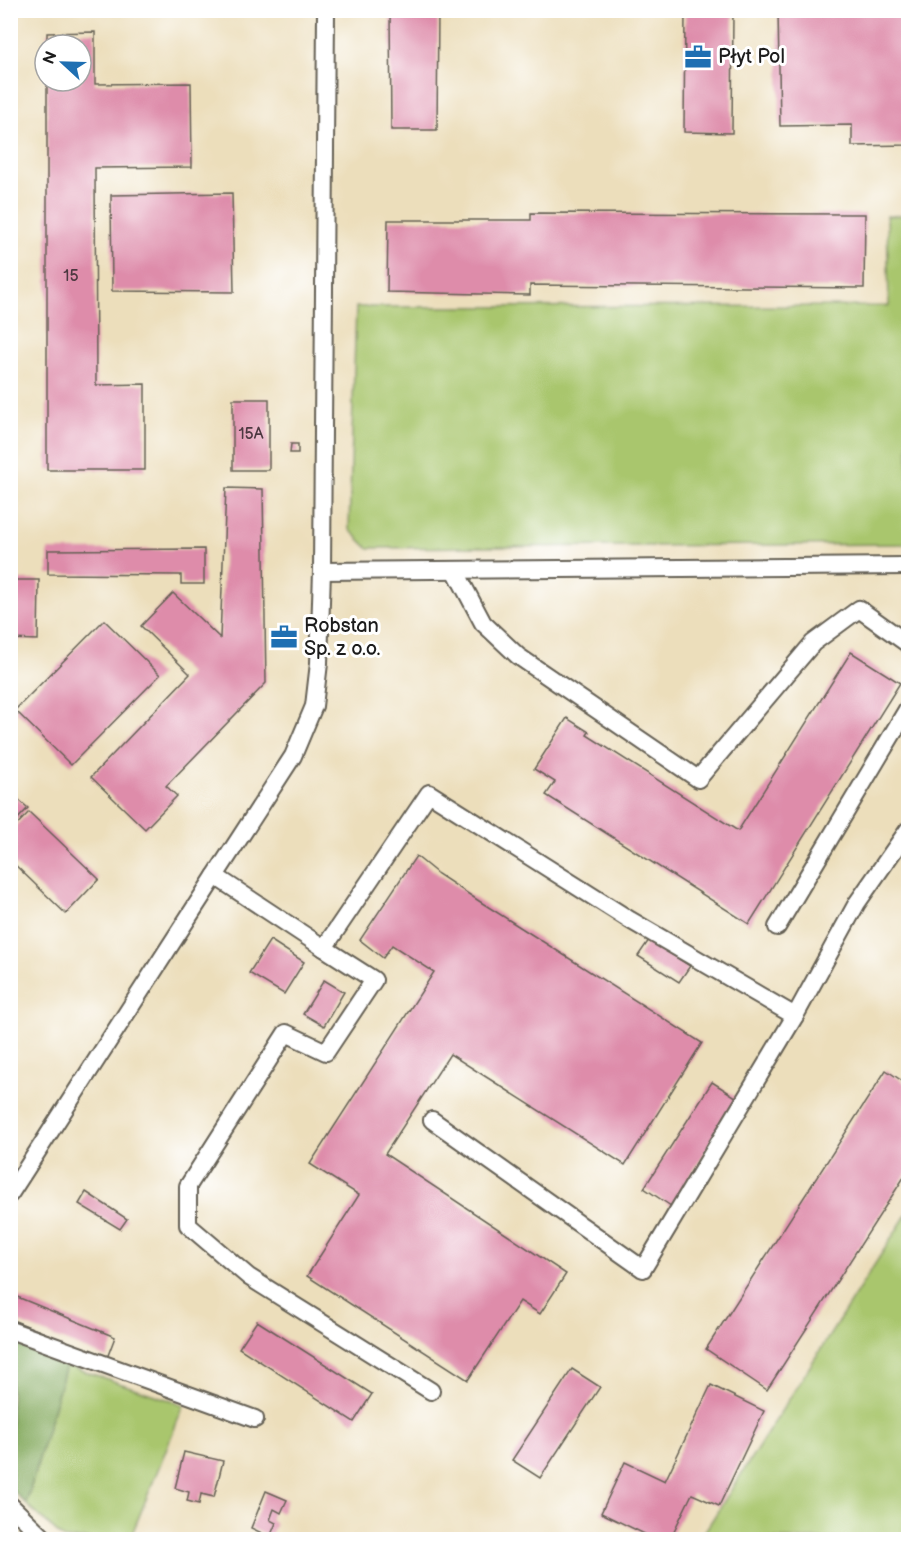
<svg xmlns="http://www.w3.org/2000/svg" width="919" height="1550" viewBox="0 0 919 1550" font-family="'Balsamiq Sans',sans-serif">
  <style>
    .green { fill: #a9c66d; stroke: #627144; stroke-width: 1.5 }
    .forest { fill: #86ab60; stroke: #51643e; stroke-width: 1.5 }
    .building { fill: #de8caa }
    .lines { fill: none; stroke-linecap: round; stroke-linejoin: round }
    .lane-casing { stroke: #656054; stroke-width: 20 }
    .lane { stroke: #fff; stroke-width: 16 }
    .labels { text-anchor: middle; dominant-baseline: central; stroke-width: 6; stroke-linejoin: round; paint-order: stroke }
    .number-label { font-size: 16px; fill: #4c3840 }
    .poi-label { font-size: 20px; fill: #1c1c1c; stroke: #fff; text-anchor: start }
  </style>
  <rect width="100%" height="100%" fill="#fff"/>
  <filter id="ink" filterUnits="userSpaceOnUse"><feTurbulence type="fractalNoise" baseFrequency=".0167" numOctaves="2"/><feDisplacementMap in="SourceGraphic" scale="12" xChannelSelector="R" yChannelSelector="G"/><feConvolveMatrix kernelMatrix="1 2 1 2 8 2 1 2 1" color-interpolation-filters="sRGB"/></filter>
  <filter id="wash" filterUnits="userSpaceOnUse"><feTurbulence type="fractalNoise" baseFrequency=".008" numOctaves="4" result="noise"/><feDisplacementMap in="SourceGraphic" scale="24" xChannelSelector="R" yChannelSelector="G"/><feGaussianBlur stdDeviation="1.35" result="paint"/><feColorMatrix in="noise" values="0 0 0 0 0 0 0 0 0 0 0 0 0 0 0 0 0 1.4 0 .05"/><feComposite in="paint" operator="in"/></filter>
  <g filter="url(#wash)">
    <rect width="100%" height="100%" fill="#ecdebb"/>
    <g class="green">
      <polygon points="908,215 908,544 368,548 349,529 356,307 889,306 887,216"/>
      <polygon points="908,1212 908,1539 700,1539"/>
      <polygon points="66,1365 184,1405 130,1539 64,1539 26,1504"/>
    </g>
    <polygon class="forest" points="11,1342 66,1365 26,1504 11,1489"/>
    <g id="blocks">
      <g class="building">
        <polygon points="390,10 438,10 437,130 391,130"/>
        <polygon points="685,10 733,10 732,133 684,132"/>
        <polygon points="778,10 908,10 908,145 852,146 852,125 780,126"/>
        <polygon points="95,32 95,84 191,83 192,167 95,168 96,385 145,384 145,470 47,470 47,81 81,81 81,45 47,45 47,33"/>
        <polygon points="232,193 234,292 112,291 111,195"/>
        <polygon points="531,213 865,214 864,288 530,285 530,295 387,292 388,220 531,220"/>
        <rect x="233" y="399" width="36" height="71"/>
        <polygon points="291,444 298,444 298,453 290,453"/>
        <polygon points="226,488 263,489 266,683 166,786 177,796 145,829 91,777 190,674 141,626 173,593 220,638"/>
        <polygon points="204,549 204,584 181,584 181,575 48,574 48,550"/>
        <polygon points="10,580 39,580 38,640 10,639"/>
        <polygon points="104,620 160,675 71,765 15,710"/>
        <polygon points="851,652 900,683 749,924 546,795 555,782 534,769 567,718 589,732 587,735 738,831"/>
        <polygon points="10,792 28,808 10,827"/>
        <polygon points="29,812 99,879 66,914 10,860 10,832"/>
        <polygon points="416,856 438,874 479,901 702,1043 625,1165 450,1054 385,1154 566,1274 540,1314 520,1301 468,1380 307,1276 359,1195 310,1164 434,972 392,945 383,958 360,940"/>
        <polygon points="270,940 304,962 284,994 249,973"/>
        <polygon points="649,940 690,966 679,982 638,956"/>
        <polygon points="324,980 344,992 324,1026 303,1014"/>
        <polygon points="886,1070 908,1085 908,1171 767,1390 706,1349"/>
        <polygon points="712,1082 739,1099 671,1206 644,1188"/>
        <polygon points="86,1192 127,1219 120,1229 79,1204"/>
        <polygon points="10,1294 115,1337 107,1358 10,1319"/>
        <polygon points="257,1321 372,1394 354,1422 239,1348"/>
        <polygon points="572,1369 600,1387 540,1478 512,1460"/>
        <polygon points="711,1385 764,1411 719,1506 692,1494 670,1539 655,1539 601,1513 625,1462 665,1481"/>
        <polygon points="184,1452 223,1461 214,1497 201,1494 199,1504 187,1501 189,1492 175,1488"/>
        <polygon points="266,1491 287,1500 281,1513 274,1509 270,1520 276,1523 270,1537 251,1528"/>
      </g>
    </g>
  </g>
  <g filter="url(#ink)">
    <use href="#blocks" fill-opacity="0" stroke="#656054" stroke-width="1.5"/>
    <g class="lines">
      <defs>
        <g id="lane">
          <polyline points="326,10 322,571 319,663 314,706 293,756 215,876 324,948 429,793 630,920 795,1016 643,1269 432,1120"/>
          <polyline points="455,570 483,623 518,656 698,779 813,643 859,609 908,644"/>
          <polyline points="322,571 908,566"/>
          <polyline points="777,927 908,708"/>
          <polyline points="324,948 374,980 326,1052 286,1033 188,1186 188,1225 249,1277 431,1391"/>
          <polyline points="795,1016 857,903 908,830"/>
          <polyline points="10,1194 215,876"/>
          <polyline points="10,1330 255,1419"/>
          <polyline points="10,1505 46,1540"/>
        </g>
      </defs>
      <use href="#lane" class="lane-casing"/>
      <use href="#lane" class="lane"/>
    </g>
  </g>
  <defs>
    <symbol id="office-bare" viewBox="-9 -9 18 18"><path d="M-6-3h4V-5.5h4V-3h4V5H-6ZM-1-4.5V-3h2v-1.5ZM-6 0V1H6V0Z" fill="#1f6fb2" stroke="#fff" stroke-width="2.5" paint-order="stroke"/></symbol>
  </defs>
  <g fill-rule="evenodd">
    <use href="#office-bare" x="679" y="38" width="38" height="38"/>
    <use href="#office-bare" x="265" y="618" width="38" height="38"/>
  </g>
  <g class="labels">
    <g class="number-label">
      <text x="71" y="276">15</text>
      <text x="251" y="434">15A</text>
    </g>
    <g class="poi-label">
      <text x="718" y="57">Płyt Pol</text>
      <text x="304" y="626">Robstan<tspan x="304" dy="23">Sp. z o.o.</tspan></text>
    </g>
  </g>
  <rect width="919" height="1550" fill="none" stroke="#fff" stroke-width="36"/>
  <g transform="translate(63 63) rotate(292)"><circle r="28" fill="#ffffff" stroke="#a4a4a4" stroke-width="1.5"/>
  <path d="M0-4.5L10 22L0 15L-10 22Z" fill="#1f6fb2"/>
  <text y="-9" font-size="16" font-weight="bold" text-anchor="middle" fill="#1c1c1c">N</text>
  </g>
</svg>
